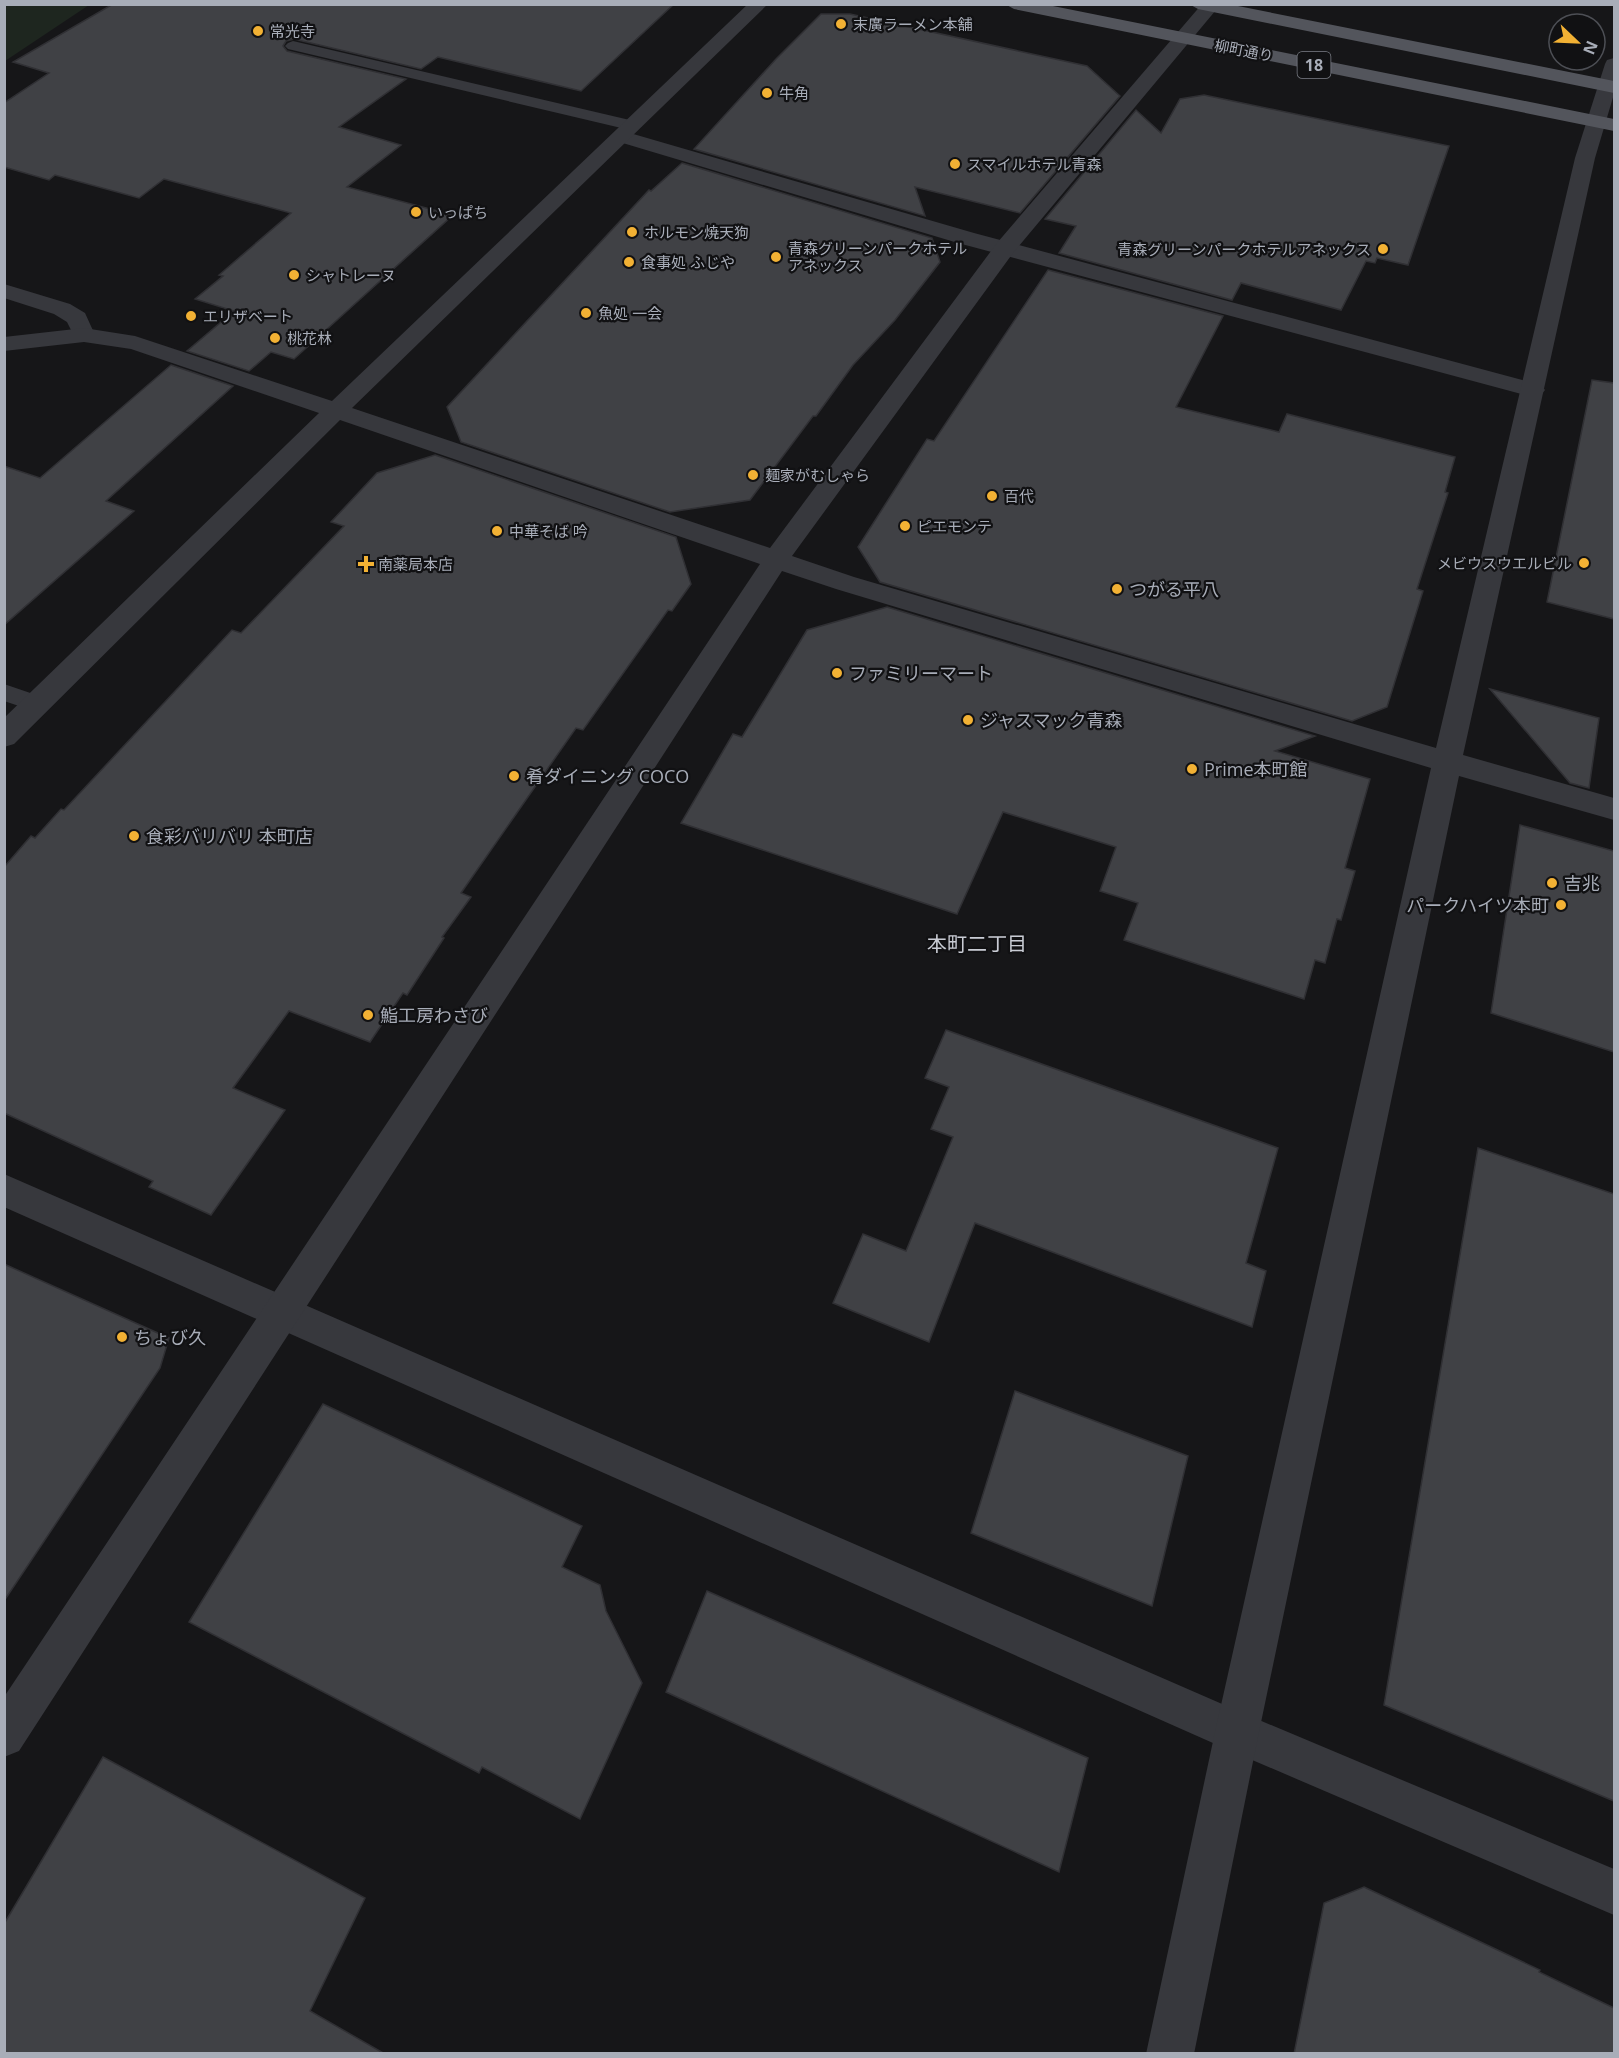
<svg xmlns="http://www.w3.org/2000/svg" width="1619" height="2058" viewBox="0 0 1619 2058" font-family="'Open Sans','Noto Sans JP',sans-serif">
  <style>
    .green { fill: #1e261f }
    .building { fill: #404145; stroke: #303034; stroke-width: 1.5 }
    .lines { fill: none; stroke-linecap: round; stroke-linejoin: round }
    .service { fill: #37383d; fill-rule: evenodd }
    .minor { fill: #37383d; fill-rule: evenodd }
    .tertiary { fill: #37383d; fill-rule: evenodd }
    .primary { fill: #53555c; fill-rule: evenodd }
    .poi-dot { fill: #f2b134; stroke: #111113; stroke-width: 2 }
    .labels { text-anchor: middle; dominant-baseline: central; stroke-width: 4.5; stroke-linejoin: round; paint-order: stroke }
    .far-poi-label { font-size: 15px; fill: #a8adb8; stroke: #111113; text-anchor: start }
    .far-street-label { font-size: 15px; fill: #a8adb8; stroke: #111113 }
    .shield { fill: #111113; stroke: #7b7e86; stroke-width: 1.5 }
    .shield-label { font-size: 16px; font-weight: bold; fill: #a8adb8 }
    .poi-label { font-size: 18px; fill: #a8adb8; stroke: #111113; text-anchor: start }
    .neighbourhood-label { font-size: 20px; fill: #c9ccd4; stroke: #111113 }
  </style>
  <rect width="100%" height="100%" fill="#161618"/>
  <polygon class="green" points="5,4 89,4 89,5 5,61"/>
  <g class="building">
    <polygon points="113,4 674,4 581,91 438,57 421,69 294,39 286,41 283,46 287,51 406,79 339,127 401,145 347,187 453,215 294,359 271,352 249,371 187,351 234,311 195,299 223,276 219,275 291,213 164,179 139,198 55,175 49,180 4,167 4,103 49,73 13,62"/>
    <polygon points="821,14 850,14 1087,66 1120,96 1020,213 915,187 925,216 694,149 776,59"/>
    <polygon points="1204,95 1449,146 1408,265 1377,258 1375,263 1366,261 1341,310 1241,283 1232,300 1059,253 1076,226 1045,219 1136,110 1161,133 1180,99"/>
    <polygon points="682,163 932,238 940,262 895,320 853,365 816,416 813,416 750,500 670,512 461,442 447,407 649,190 651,191"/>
    <polygon points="1048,270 1223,316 1176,407 1279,432 1287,414 1455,457 1445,492 1448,493 1417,589 1423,591 1387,707 1352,721 880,582 858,547 927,439 934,441"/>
    <polygon points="171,365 233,386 106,501 134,511 4,625 4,466 40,478"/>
    <polygon points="1592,380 1614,383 1614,619 1547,602"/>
    <polygon points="435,455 676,537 691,584 672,611 668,610 583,730 576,728 461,893 471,897 442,937 444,938 407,995 403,993 370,1042 289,1011 233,1088 285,1110 211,1215 149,1187 153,1181 4,1113 5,866 31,836 35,838 61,809 64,810 232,630 241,633 344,526 331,522 377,473"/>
    <polygon points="887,607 1315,736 1275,751 1370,779 1345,868 1355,871 1341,920 1337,919 1325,963 1315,960 1304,999 1124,940 1138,903 1100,891 1116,847 1003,812 957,914 681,823 733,734 742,737 807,630"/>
    <polygon points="1490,689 1599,718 1589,788 1570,783"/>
    <polygon points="1520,825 1614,851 1614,1052 1491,1013"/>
    <polygon points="946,1030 1278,1148 1246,1263 1266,1271 1252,1327 975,1223 929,1342 833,1303 863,1234 906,1251 953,1137 931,1129 949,1087 925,1078"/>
    <polygon points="1478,1148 1614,1194 1614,1801 1384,1705"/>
    <polygon points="4,1264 169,1338 160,1368 4,1601"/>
    <polygon points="1015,1391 1188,1456 1152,1606 971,1533"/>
    <polygon points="323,1404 582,1526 562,1567 600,1585 606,1611 642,1683 580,1819 482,1767 479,1773 189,1622"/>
    <polygon points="707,1591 1088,1758 1059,1872 666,1692"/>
    <polygon points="103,1757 365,1898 310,2011 385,2054 4,2054 4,1924"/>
    <polygon points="1364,1887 1540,1970 1539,1972 1614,2008 1614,2054 1294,2054 1324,1903"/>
  </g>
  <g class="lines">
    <g class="service">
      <polygon points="293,41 634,121 642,126 634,131 288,49 285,46 288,43"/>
      <polygon points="4,684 45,698 49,704 45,710 37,712 4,701"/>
    </g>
    <g class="minor">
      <polygon points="623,131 974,233 1541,385 1545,390 1541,395 1533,397 958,243 616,141 613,137 616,133"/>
      <polygon points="4,284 70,304 85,313 95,335 92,340 84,342 76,340 67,322 54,314 4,298"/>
      <polygon points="4,1174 1252,1717 1614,1869 1614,1915 1222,1747 4,1207"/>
    </g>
    <polygon class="tertiary" points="748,4 768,4 352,408 770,548 997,243 1202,4 1221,4 1013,253 792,556 854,577 1436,748 1575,158 1605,64 1607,60 1614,58 1614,94 1595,158 1463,755 1614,798 1614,820 1459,776 1259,1732 1194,2054 1146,2054 1215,1732 1431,768 836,589 782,571 19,1751 4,1757 4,1697 760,564 340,420 14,744 4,747 4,718 319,413 131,349 84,342 4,351 4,337 84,328 135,336 332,401"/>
    <g class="primary">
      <polygon points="1005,4 1043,4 1614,119 1614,131 1014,9"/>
      <polygon points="1189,4 1228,4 1614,81 1614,93 1198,9"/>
    </g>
  </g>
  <g class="poi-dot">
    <circle cx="841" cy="24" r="6"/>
    <circle cx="258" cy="31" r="6"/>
    <circle cx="767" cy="93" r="6"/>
    <circle cx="955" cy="164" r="6"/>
    <circle cx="416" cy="212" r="6"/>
    <circle cx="632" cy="232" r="6"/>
    <circle cx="1383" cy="249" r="6"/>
    <circle cx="776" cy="257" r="6"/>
    <circle cx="629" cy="262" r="6"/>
    <circle cx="294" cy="275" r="6"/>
    <circle cx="586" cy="313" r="6"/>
    <circle cx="191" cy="316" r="6"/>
    <circle cx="275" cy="338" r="6"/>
    <circle cx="753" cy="475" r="6"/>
    <circle cx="992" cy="496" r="6"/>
    <circle cx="905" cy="526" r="6"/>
    <circle cx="497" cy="531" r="6"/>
    <circle cx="1584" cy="563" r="6"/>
    <path d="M363 555h6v6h6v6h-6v6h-6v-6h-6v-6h6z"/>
    <circle cx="1117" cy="589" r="6"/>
    <circle cx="837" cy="673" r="6"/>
    <circle cx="968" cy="720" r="6"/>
    <circle cx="1192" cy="769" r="6"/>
    <circle cx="514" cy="776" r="6"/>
    <circle cx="134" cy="836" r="6"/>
    <circle cx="1552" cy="883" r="6"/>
    <circle cx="1561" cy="905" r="6"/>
    <circle cx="368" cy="1015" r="6"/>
    <circle cx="122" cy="1337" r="6"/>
  </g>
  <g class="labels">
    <g class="far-poi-label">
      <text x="853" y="24">末廣ラーメン本舗</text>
      <text x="270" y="31">常光寺</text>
      <text x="779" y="93">牛角</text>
      <text x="967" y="164">スマイルホテル青森</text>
      <text x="428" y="212">いっぱち</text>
      <text x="644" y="232">ホルモン焼天狗</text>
      <text x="788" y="248">青森グリーンパークホテル<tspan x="788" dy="17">アネックス</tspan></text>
      <text x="1371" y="249" text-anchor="end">青森グリーンパークホテルアネックス</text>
      <text x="641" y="262">食事処 ふじや</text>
      <text x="306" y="275">シャトレーヌ</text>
      <text x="598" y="313">魚処 一会</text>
      <text x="203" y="316">エリザベート</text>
      <text x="287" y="338">桃花林</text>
      <text x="765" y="475">麺家がむしゃら</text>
      <text x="1004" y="496">百代</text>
      <text x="917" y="526">ピエモンテ</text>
      <text x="509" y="531">中華そば 吟</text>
      <text x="1572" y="563" text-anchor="end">メビウスウエルビル</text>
      <text x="378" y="564">南薬局本店</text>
    </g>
    <g class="far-street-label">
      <text transform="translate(1244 50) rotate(11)">柳町通り</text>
    </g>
    <rect class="shield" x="1297.5" y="52" width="33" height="26" rx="4.5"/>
    <g class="shield-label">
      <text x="1314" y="65">18</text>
    </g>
    <g class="poi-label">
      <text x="1129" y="589">つがる平八</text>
      <text x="849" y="673">ファミリーマート</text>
      <text x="980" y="720">ジャスマック青森</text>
      <text x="1204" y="769">Prime本町館</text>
      <text x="526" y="776">肴ダイニング COCO</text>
      <text x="146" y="836">食彩バリバリ 本町店</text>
      <text x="1564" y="883">吉兆</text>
      <text x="1549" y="905" text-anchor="end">パークハイツ本町</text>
      <text x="380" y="1015">鮨工房わさび</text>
      <text x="134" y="1337">ちょび久</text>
    </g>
    <g class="neighbourhood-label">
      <text x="977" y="943">本町二丁目</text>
    </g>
  </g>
  <rect width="1619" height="2058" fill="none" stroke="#a8adb8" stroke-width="12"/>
  <g transform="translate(1577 42) rotate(113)"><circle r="28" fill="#111113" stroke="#4d4f55" stroke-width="1.5"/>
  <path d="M0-4.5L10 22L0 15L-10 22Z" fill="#f2b134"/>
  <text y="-9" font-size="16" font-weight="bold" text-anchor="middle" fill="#a8adb8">N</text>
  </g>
</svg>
